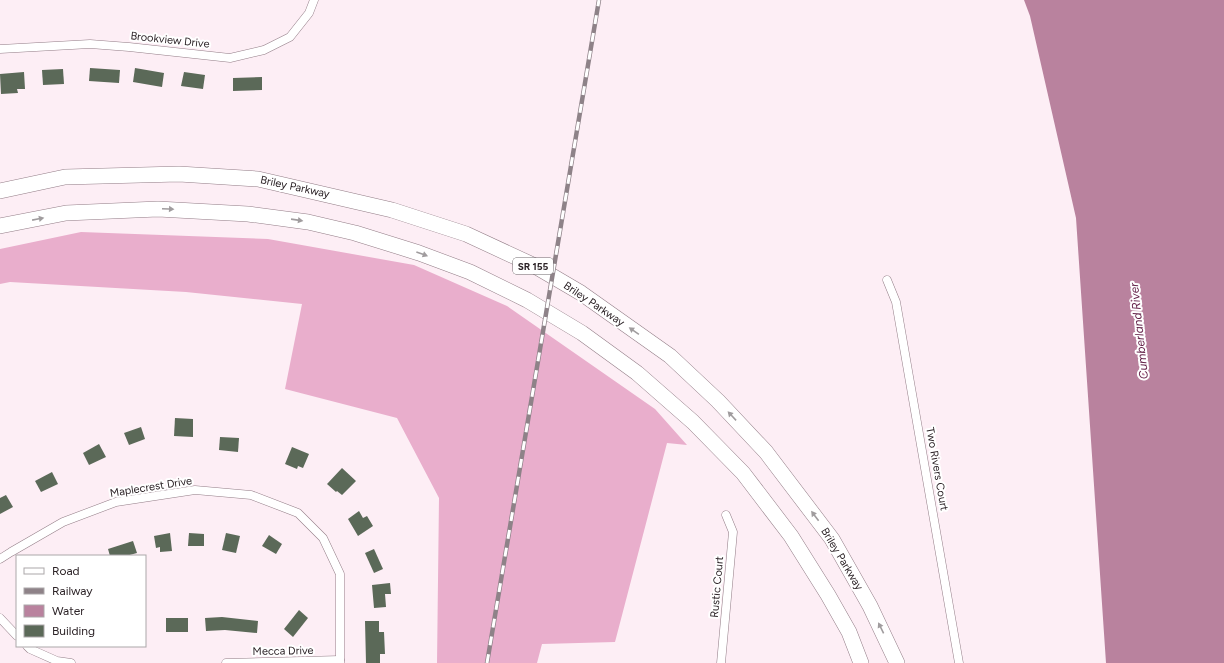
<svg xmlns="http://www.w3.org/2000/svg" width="1224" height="663" viewBox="0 0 1224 663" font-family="Figtree,sans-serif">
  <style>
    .forest { fill: #e9aecc }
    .water { fill: #b9829e }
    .building { fill: #5b6958 }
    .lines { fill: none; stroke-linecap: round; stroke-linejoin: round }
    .street-casing { stroke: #937d87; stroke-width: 9 }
    .highway-casing { stroke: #937d87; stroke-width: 16 }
    .street { stroke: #fff; stroke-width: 8 }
    .highway { stroke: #fff; stroke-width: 15 }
    .rail-casing { stroke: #8e8288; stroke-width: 4.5 }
    .rail { stroke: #fff; stroke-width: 3; stroke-dasharray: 9; stroke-linecap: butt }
    .oneway { fill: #a09c9e }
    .labels { text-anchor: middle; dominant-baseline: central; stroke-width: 4; stroke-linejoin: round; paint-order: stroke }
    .shield { fill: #fff; stroke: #6b6568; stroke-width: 1 }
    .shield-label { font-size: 10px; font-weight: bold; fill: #2c2327 }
    .street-label { font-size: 11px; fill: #2c2327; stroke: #fff }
    .water-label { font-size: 12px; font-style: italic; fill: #611e46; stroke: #fff }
  </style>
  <rect width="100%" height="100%" fill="#fdeef5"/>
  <polygon class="forest" points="81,232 268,239 414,265 507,306 655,409 687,445 667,443 615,642 542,644 537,663 437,663 439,498 397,418 285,389 302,304 186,292 10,282 0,284 0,249"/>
  <polygon class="water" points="1024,0 1224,0 1224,663 1106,663 1076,218 1030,16"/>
  <g class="building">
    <polygon points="90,68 120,70 119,83 89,81"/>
    <polygon points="135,68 164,73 162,87 133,82"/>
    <polygon points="63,69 64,84 43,85 42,70"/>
    <polygon points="24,72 25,89 17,89 18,93 1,94 0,74"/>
    <polygon points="184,72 205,75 203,89 181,86"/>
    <polygon points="262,77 262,90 233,91 233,78"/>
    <polygon points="175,418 193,419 193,437 174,436"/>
    <polygon points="141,427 145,439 129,445 124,433"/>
    <polygon points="220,437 239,438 238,452 219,450"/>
    <polygon points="99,444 106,457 89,465 83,453"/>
    <polygon points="292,447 309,454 303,468 298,466 297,469 285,464"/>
    <polygon points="342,468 356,481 342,495 337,491 336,492 327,484"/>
    <polygon points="52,472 58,484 41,492 35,481"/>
    <polygon points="6,495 13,507 0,514 0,498"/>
    <polygon points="359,511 363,518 367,516 373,526 358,536 348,519"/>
    <polygon points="170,533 172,551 160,552 160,547 156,548 154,536"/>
    <polygon points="189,533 204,534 204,546 188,546"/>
    <polygon points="226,533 240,536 236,553 222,550"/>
    <polygon points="269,535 282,544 276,554 262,546"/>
    <polygon points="133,541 137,553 126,556 110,556 108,549"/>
    <polygon points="374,549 383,569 374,573 365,553"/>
    <polygon points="390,583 391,594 385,594 386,607 374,608 372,585"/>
    <polygon points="299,610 308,618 293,637 284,629"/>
    <polygon points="222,617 258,621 257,633 225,630 206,631 205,618"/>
    <rect x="166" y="618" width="22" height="14"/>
    <polygon points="365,621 379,621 379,632 384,632 385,654 380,654 380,663 366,663"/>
  </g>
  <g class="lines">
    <defs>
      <g id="street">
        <polyline points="0,49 90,44 129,47 230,58 264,50 290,37 309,13 314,0"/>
        <polyline points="887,280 896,302 959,663"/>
        <polyline points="0,559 11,552 63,522 116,502 195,490 251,495 298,513 323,538 340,574 340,663"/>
        <polyline points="0,618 17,636"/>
        <polyline points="27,646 30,649 57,661 71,663"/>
        <polyline points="226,663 340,660"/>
        <polyline points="721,663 733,532 726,515"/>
      </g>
      <g id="highway">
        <polyline points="0,191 65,177 179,174 258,179 392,210 466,234 535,266 581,293 670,356 718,401 766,452 832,539 870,606 897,663"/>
        <polyline points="0,226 66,213 158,209 248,214 308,222 355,233 419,253 470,272 527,300 582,333 637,373 693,422 743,473 791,536 828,595 849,632 861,663"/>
      </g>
    </defs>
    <use href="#street" class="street-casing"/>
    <use href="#highway" class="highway-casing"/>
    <use href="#street" class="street"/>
    <use href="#highway" class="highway"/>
    <defs>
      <polyline id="rail" points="487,663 599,0"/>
    </defs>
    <use href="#rail" class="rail-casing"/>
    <use href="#rail" class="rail"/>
  </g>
  <defs><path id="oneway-solid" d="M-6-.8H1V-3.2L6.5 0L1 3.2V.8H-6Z"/></defs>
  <g class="oneway">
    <use href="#oneway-solid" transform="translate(168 209) rotate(3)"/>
    <use href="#oneway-solid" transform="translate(38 219) rotate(-11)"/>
    <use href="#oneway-solid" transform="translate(297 220) rotate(8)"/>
    <use href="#oneway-solid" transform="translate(422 254) rotate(20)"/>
    <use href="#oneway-solid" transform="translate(634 331) rotate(-145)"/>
    <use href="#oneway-solid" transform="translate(732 416) rotate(-133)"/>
    <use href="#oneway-solid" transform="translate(815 516) rotate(-127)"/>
    <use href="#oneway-solid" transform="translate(881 628) rotate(-116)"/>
  </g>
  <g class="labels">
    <rect class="shield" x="513" y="258" width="40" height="16" rx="3"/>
    <g class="shield-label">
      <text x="533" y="266">SR 155</text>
    </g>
    <g class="street-label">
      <text transform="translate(170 40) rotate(6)">Brookview Drive</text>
      <text transform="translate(295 187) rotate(12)">Briley Parkway</text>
      <text transform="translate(594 304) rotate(34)">Briley Parkway</text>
      <text transform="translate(937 469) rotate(80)">Two Rivers Court</text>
      <text transform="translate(151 487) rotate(-9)">Maplecrest Drive</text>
      <text transform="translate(842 559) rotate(59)">Briley Parkway</text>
      <text transform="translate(717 587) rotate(-85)">Rustic Court</text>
      <text transform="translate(283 651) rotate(-1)">Mecca Drive</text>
    </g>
    <g class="water-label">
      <text transform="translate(1139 331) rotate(-96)">Cumberland River</text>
    </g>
  </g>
  <rect x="16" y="555" width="130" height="92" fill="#ffffff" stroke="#aba7a9"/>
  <rect x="24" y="568" width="20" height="6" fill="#ffffff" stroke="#aba7a9"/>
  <text x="52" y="575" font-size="12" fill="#2c2327">Road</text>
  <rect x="24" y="588" width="20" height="6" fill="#8e8288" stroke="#aba7a9"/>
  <text x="52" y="595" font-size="12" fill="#2c2327">Railway</text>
  <rect x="24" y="605" width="20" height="12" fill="#b9829e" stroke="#aba7a9"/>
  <text x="52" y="615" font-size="12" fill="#2c2327">Water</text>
  <rect x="24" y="625" width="20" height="12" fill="#5b6958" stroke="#aba7a9"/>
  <text x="52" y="635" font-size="12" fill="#2c2327">Building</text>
</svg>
